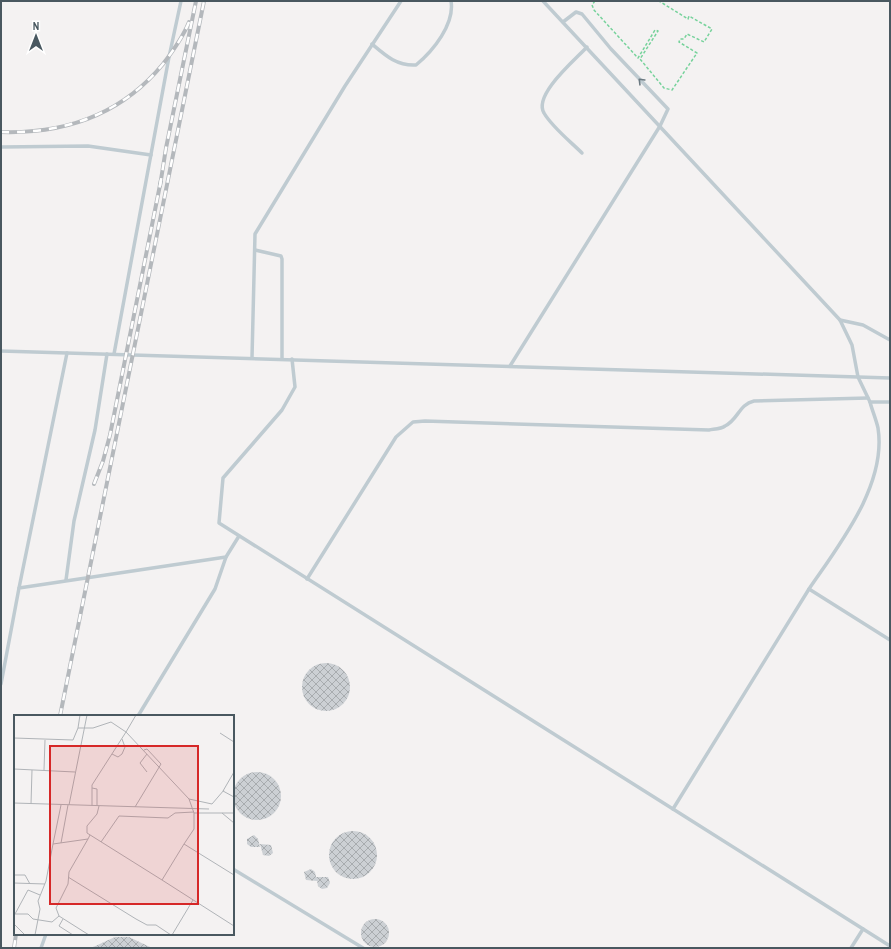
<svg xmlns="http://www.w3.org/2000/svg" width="891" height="949" viewBox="0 0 891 949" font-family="'Archivo Narrow',sans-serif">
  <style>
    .building { fill: url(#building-cross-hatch) }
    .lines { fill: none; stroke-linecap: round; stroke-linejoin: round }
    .path { stroke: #76d29b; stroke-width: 1.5; stroke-dasharray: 3 2; stroke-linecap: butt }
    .lane { stroke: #bfcbd1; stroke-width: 3.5 }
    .rail-casing { stroke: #b4b8bc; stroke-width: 4 }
    .rail { stroke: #fff; stroke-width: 2.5; stroke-dasharray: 8; stroke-linecap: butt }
    .oneway { stroke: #6c7a82 }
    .inset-road { fill: none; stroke: #b0b4b8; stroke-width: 1 }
    .view { fill: #d62828; fill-opacity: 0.15; stroke: #d62828; stroke-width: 2 }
    .inset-edge { fill: none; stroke: #495860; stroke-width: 2 }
  </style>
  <defs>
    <pattern id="building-cross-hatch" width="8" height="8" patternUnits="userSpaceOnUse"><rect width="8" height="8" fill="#ccd0d4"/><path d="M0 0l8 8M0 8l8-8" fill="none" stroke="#a8acaf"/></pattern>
  </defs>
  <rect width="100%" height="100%" fill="#f4f2f2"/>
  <g class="building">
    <circle cx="326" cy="687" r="24"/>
    <circle cx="257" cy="796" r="24"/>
    <circle cx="353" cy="855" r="24"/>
    <polygon points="254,835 258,839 260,847 251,847 247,844 247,839"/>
    <polygon points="260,844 271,845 273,853 269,856 263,855"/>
    <polygon points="311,869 315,872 316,877 328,877 330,883 327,888 322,889 318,886 317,881 306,880 304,872"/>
    <circle cx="375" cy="933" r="14"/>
    <polygon points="115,937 129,937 152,948 91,948"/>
  </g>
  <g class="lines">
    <polyline class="path" points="595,1 592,5 594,10 638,58 655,30 658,31 640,59 664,88 672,90 697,53 679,42 680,39 684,39 687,34 704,42 712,29 689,16 688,19 659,1"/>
    <g class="lane">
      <polyline points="543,1 840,320 852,345 858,377 870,402 890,402"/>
      <path d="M372,44C386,56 397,66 416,65C433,51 455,24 451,1"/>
      <polyline points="1,147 88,146 151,155"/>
      <path d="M582,153C571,142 552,127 544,113C533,95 575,60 587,47"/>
      <polyline points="255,250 281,256 282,259 282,358"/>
      <polyline points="840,320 863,325 890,340"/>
      <polyline points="1,351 890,378"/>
      <polyline points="114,354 169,57 181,1"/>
      <polyline points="252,358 255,234 345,86 401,1"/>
      <polyline points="292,359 295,387 282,410 223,478 219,523 673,809 809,589 890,640"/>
      <polyline points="510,366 660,126 668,109 611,49 582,14 576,12 563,22"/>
      <path d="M307,579L396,437L413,422L425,421L709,430C714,429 721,429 725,426C738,420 739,404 754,401L868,398"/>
      <polyline points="66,580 74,521 95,430 107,354"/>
      <polyline points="19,588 67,353"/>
      <path d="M809,589C839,545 887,485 878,428C876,419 872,410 870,402"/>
      <polyline points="1,684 19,588 226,557 239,536"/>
      <polyline points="138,716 215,589 226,557"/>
      <polyline points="673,809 890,946"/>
      <polyline points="233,869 363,948"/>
      <polyline points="41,948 46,934"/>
      <polyline points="851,948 863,929"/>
    </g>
    <defs>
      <g id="rail">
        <path d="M1,132C65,134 122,114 163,64C173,51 183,37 189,22"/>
        <polyline points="160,186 166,148 196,1"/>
        <polyline points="94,484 103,461 110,435 161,180"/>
        <polyline points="60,716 204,1"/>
        <polyline points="14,948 16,934"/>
      </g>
    </defs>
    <use href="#rail" class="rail-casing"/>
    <use href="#rail" class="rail"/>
  </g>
  <defs><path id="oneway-chevron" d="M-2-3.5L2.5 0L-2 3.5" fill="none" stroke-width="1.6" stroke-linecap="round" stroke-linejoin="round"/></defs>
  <use class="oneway" href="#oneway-chevron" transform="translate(641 81) rotate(-135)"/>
  <g transform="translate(14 715)">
    <rect width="220" height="220" fill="#f4f2f2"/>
    <path class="inset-road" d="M64,13L66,0M206,18L220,27M0,23L59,25L64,13H79L97,7L112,17L122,0M98,39L104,42L108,39L111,32L108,24M0,54L61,57M30,55L31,25M133,57L126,48L133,39M220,57L209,76L220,82M78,73L83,74V91M175,84L198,89L210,75M0,88L195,94M17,89L18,55M55,90L73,0M78,91V70L112,17L175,84L180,98H220M85,91L83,99L73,111V118L148,165L170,129L220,160M121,92L147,49L133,34L130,35M208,98L220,108M74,124L55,157L54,169L42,193L45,201L75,220M87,127L105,101L154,103L161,98L180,97M47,128L54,90M39,129L47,90M170,129L180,114V98M0,160H11L16,169M54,162L122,204L133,210H142L157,220M148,165L220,211M0,168L31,169M0,199H14L19,204L38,207L45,201M1,199L14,175L26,180M49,204L45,211L59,220M0,209L11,220M21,220L26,194L24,186L32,166L39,129L74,124L76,120M158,220L179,185"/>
    <path class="view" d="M36,31H184V189H36Z"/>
    <rect width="220" height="220" class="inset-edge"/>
  </g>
  <rect width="891" height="949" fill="none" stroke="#495860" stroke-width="4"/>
  <g transform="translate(36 36)" stroke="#ffffff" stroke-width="3" paint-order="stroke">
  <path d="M0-3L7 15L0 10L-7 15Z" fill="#495860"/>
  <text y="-6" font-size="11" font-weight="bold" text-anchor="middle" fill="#495860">N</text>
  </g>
</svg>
